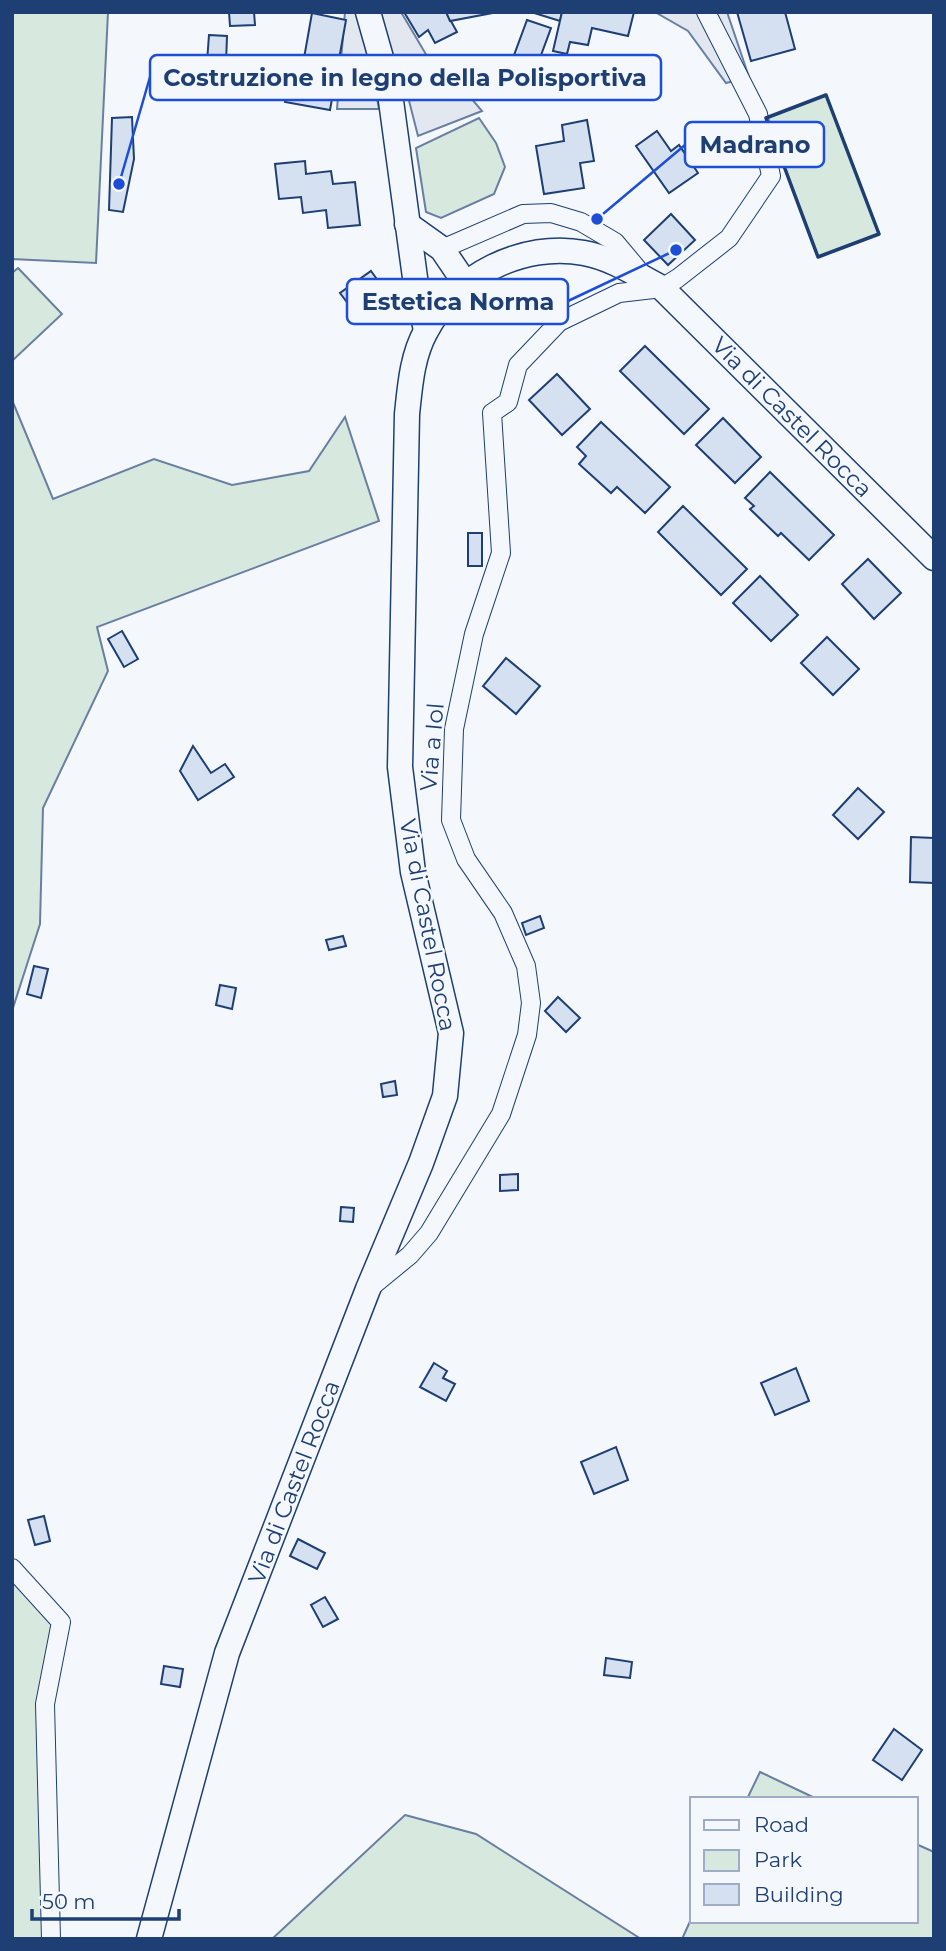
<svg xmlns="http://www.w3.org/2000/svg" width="946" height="1951" viewBox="0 0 946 1951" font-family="Montserrat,sans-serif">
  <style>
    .green { fill: #d7e8df; stroke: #687fa3; stroke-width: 2 }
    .parking { fill: #e3e8f0; stroke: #687fa3; stroke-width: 2 }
    .building { fill: #d5e0f0; stroke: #1d3f73; stroke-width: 2 }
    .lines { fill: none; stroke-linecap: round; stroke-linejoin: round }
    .street-casing { stroke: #1d3f73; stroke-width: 20 }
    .secondary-casing { stroke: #1d3f73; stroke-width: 27 }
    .street { stroke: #f4f7fb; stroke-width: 18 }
    .secondary { stroke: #f4f7fb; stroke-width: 24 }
    .wall { stroke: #1d3f73; stroke-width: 3.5 }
    .labels { text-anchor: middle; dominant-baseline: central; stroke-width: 5; stroke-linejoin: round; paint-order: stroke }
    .street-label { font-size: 23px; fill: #1d3f73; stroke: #f4f7fb }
    .leader { fill: none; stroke: #1d4ed8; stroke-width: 2.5 }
    .callout-dot { fill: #1d4ed8; stroke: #f4f7fb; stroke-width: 2.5 }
    .callout { fill: #f4f7fb; stroke: #1d4ed8; stroke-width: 2.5 }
    .callout-label { font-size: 24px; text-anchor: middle; font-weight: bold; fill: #1d3f73 }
  </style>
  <rect width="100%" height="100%" fill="#f4f7fb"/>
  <g class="green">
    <polygon points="12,12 108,12 96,263 12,259"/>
    <polygon points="826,95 879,234 818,257 766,118"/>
    <polygon points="479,118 496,143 505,167 494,194 441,218 426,212 416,148"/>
    <polygon points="18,268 62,314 12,361 12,273"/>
    <polygon points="12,400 53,499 154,459 232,485 309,471 345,417 379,521 97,627 108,671 43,808 40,924 12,1011"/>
    <polygon points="12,1566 63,1628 47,1724 53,1939 12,1939"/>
    <polygon points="760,1772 817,1799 747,1799"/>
    <polygon points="405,1815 476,1834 641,1939 272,1939"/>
    <polygon points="916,1844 934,1852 934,1939 682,1939 692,1917 692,1921 916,1921"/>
  </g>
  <g class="parking">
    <polygon points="345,12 361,12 379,109 337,109"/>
    <polygon points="374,12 401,12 434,68 444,66 482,111 418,136 403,77"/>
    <polygon points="655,12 727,12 749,77 726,83 688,31"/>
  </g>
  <g class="building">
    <polygon points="229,12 254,12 255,25 230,26"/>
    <polygon points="404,12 446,12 457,32 435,43 428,30 419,37"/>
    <polygon points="446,12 498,12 450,21"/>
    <polygon points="531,12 562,12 560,21"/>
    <polygon points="562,12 634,12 628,36 592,28 588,45 570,42 567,54 553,51"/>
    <polygon points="737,12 785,12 795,49 751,61"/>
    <polygon points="312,13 346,20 330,110 285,102 292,63 303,64"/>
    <polygon points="527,20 551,28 537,66 513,58"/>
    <polygon points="209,35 227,36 226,63 207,62"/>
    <polygon points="132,117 134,159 123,212 109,210 112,118"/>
    <polygon points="587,120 594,161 580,163 584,188 544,194 536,146 564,141 562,125"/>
    <polygon points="657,131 671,151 679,145 698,173 669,193 636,146"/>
    <polygon points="305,161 306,174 331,171 333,184 355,182 360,225 328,228 326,210 303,213 301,197 279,199 275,164"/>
    <polygon points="671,214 695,240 668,265 644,240"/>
    <polygon points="371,271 392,300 362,322 340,293"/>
    <polygon points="645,346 709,409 684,434 620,371"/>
    <polygon points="557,374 590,409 562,435 529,400"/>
    <polygon points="723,418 761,457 735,483 696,445"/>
    <polygon points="601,422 670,487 645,513 617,487 611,493 579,464 586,456 577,447"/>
    <polygon points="770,472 834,535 809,560 781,533 778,536 750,509 754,506 745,498"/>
    <polygon points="683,506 747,569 721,595 658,532"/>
    <rect x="468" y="533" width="14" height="33"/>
    <polygon points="868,559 901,593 874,619 842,584"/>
    <polygon points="760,576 798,615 771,641 733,603"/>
    <polygon points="122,631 138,659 124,667 108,639"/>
    <polygon points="827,637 859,669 833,695 801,663"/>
    <polygon points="506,658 540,686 516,714 483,686"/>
    <polygon points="193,746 211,773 225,764 234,777 198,800 180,771"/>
    <polygon points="858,788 884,812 858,839 833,815"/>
    <polygon points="911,837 934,838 934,883 910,882"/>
    <polygon points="540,916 544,928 526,935 522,923"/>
    <polygon points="343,936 346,946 329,950 326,940"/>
    <polygon points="34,966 48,969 41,998 27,994"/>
    <polygon points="220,985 236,988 232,1009 216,1005"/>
    <polygon points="558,997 580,1018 566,1032 545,1011"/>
    <polygon points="395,1081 397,1095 383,1097 381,1084"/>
    <polygon points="518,1174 518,1190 500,1191 500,1175"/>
    <polygon points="341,1207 354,1208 353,1222 340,1221"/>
    <polygon points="434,1363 447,1371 443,1378 455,1384 446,1401 420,1387"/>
    <polygon points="796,1368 809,1401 775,1415 761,1383"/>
    <polygon points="616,1447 628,1480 594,1494 581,1462"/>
    <polygon points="44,1516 50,1541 35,1545 28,1520"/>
    <polygon points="298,1539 325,1553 317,1569 290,1556"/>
    <polygon points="325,1597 338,1619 323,1627 311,1605"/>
    <polygon points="606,1658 632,1662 630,1678 604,1675"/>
    <polygon points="164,1666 183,1669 180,1687 161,1684"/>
    <polygon points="894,1729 922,1750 902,1780 873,1760"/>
  </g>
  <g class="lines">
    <defs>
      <g id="street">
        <polyline points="442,249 523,214 551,213 581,222 615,242 641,273"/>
        <polyline points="371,1287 410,1255 429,1233 501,1114 527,1035 531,1003 526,966 503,913 466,859 451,820 454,729 474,634 501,553 492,413 508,402 518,365 559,322 619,293 662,288 678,278 729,238 771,176 758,114 706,12"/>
        <polyline points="12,1568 61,1622 45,1704 51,1939"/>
      </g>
      <g id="secondary">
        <polyline points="368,12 389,86 416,285 426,330"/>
        <polyline points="407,224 442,249 465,283"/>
        <path d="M149,1939L227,1653L368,1289L421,1163L445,1096L451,1033L413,872L400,767L407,414C410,386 412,356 426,331C454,276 524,241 584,253C612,258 637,275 662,288L934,558"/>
      </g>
    </defs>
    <use href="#street" class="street-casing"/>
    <use href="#secondary" class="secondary-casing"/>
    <use href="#street" class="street"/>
    <use href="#secondary" class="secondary"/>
    <polygon class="wall" points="826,95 879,234 818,257 766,118"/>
  </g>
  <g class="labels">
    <g class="street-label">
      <text transform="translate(792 417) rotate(45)">Via di Castel Rocca</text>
      <text transform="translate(432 747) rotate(-85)">Via a Iol</text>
      <text transform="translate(428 925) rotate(79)">Via di Castel Rocca</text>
      <text transform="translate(294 1482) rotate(-69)">Via di Castel Rocca</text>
    </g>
  </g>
  <path class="leader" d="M119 184L150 77M597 219L685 145M676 250L568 301"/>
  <g class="callout-dot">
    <circle cx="119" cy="184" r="7"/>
    <circle cx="597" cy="219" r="7"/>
    <circle cx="676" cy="250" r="7"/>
  </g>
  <g class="callout">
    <rect x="150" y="55" width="511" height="45" rx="7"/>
    <rect x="685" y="122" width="139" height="45" rx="7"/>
    <rect x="347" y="279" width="221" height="45" rx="7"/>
  </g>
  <g class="callout-label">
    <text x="405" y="86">Costruzione in legno della Polisportiva</text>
    <text x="755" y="153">Madrano</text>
    <text x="458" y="310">Estetica Norma</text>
  </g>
  <rect width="946" height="1951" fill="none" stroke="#1d3f73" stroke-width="28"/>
  <rect x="690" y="1797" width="228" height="126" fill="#f4f7fb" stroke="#9eadc5" stroke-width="2"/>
  <rect x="704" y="1820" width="35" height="10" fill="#f4f7fb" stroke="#9eadc5" stroke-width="2"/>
  <text x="754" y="1832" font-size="21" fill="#1d3f73">Road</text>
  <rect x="704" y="1850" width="35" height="21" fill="#d7e8df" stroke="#9eadc5" stroke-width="2"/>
  <text x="754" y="1867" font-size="21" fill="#1d3f73">Park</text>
  <rect x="704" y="1884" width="35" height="21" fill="#d5e0f0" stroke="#9eadc5" stroke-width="2"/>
  <text x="754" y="1902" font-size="21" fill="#1d3f73">Building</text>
  <path d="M32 1909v10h147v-10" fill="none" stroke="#1d3f73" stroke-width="3.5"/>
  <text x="42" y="1909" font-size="21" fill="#1d3f73" stroke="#f4f7fb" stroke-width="5" paint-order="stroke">50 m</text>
</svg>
